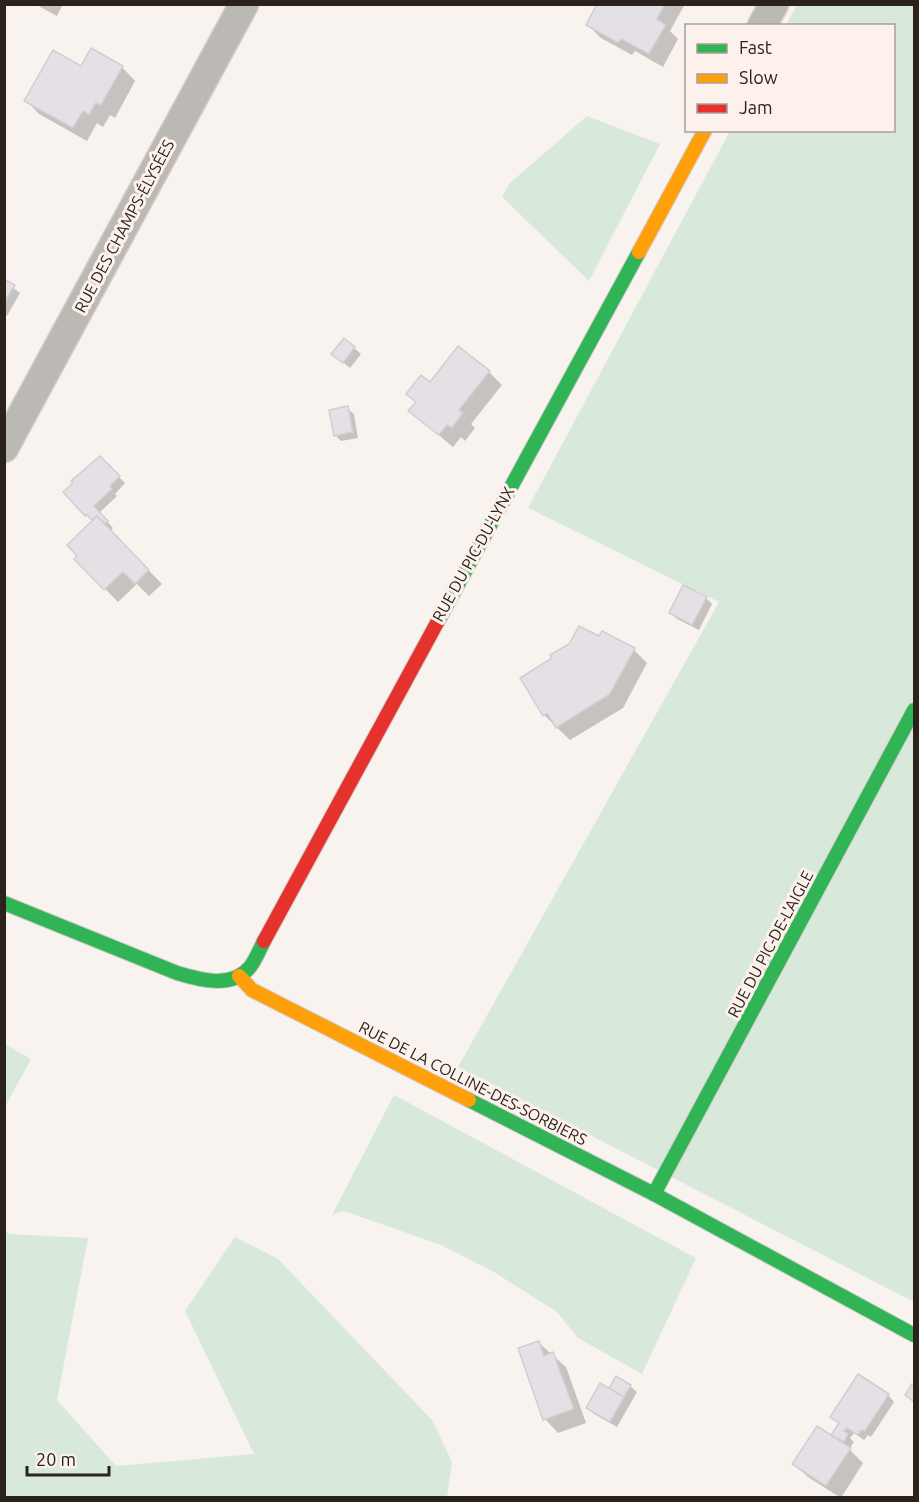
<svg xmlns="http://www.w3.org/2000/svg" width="919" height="1502" viewBox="0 0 919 1502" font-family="Ubuntu,sans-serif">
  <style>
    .green { fill: #d8e9db }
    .shadow { fill: #0003 }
    .building { fill: #e5e0e6; stroke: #d1cdd0; stroke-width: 1.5 }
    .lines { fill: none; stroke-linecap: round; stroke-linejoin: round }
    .street-casing { stroke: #d2cdca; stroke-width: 31 }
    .fast-casing { stroke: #d2cdca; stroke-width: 16 }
    .slow-casing { stroke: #d2cdca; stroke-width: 16 }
    .jam-casing { stroke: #d2cdca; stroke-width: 16 }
    .street { stroke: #bcb8b4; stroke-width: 28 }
    .fast { stroke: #30b455; stroke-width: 14 }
    .slow { stroke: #ff9f0a; stroke-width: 14 }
    .jam { stroke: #e5322d; stroke-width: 14 }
    .labels { text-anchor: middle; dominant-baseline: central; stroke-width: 6; stroke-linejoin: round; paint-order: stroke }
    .street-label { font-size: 16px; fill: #2b221c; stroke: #fcf2eb }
  </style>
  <rect width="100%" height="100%" fill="#f8f3ef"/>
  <g class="green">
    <polygon points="797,5 914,5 914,1302 458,1067 719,602 528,508 730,131 894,130 894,26 786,25"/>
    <polygon points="587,116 660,144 589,281 502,197 510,183"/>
    <polygon points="5,1044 31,1059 5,1107"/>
    <polygon points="394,1095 696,1258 642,1374 578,1338 557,1312 494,1272 441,1245 344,1211 332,1215"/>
    <polygon points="5,1231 9,1234 88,1238 57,1400 116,1466 254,1454 185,1311 235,1237 278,1259 433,1421 452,1462 447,1497 5,1497"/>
  </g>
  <g class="shadow">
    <polygon points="35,4 63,4 57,16"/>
    <polygon points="599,4 685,4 670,31 678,39 663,67 635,51 632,55 601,38 588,25"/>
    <polygon points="122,67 135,81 115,118 110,115 103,127 97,123 87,141 39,114 26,100 82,68"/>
    <polygon points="4,281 20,293 7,316 4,315"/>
    <polygon points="354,348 361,354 350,368 333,354"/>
    <polygon points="489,372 502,385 471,424 475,428 465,441 461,437 453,447 410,411 430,384"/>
    <polygon points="347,408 354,414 358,438 341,441 335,435"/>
    <polygon points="100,458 125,483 115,494 117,496 99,513 113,528 110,531 162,584 149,596 137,584 118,602 76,559 93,522 65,492"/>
    <polygon points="706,598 712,604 699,630 677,619 671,613"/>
    <polygon points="599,638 634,650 647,663 623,708 570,740 544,715 554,658 570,645"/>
    <polygon points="539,1343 566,1367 586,1423 558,1433 545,1419"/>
    <polygon points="616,1378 630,1386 637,1392 617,1427 594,1414 588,1408 609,1390"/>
    <polygon points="888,1395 894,1402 871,1437 868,1435 864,1440 854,1433 850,1438 854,1442 849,1449 863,1463 841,1498 808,1477 794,1464 838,1440 833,1435 840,1424 832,1417"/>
  </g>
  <g class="building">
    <polygon points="597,4 665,4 657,19 666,25 649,54 621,39 618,43 586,25"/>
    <polygon points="91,48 123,66 101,105 96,103 89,115 83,111 73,128 24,101 53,50 81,66"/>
    <polygon points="4,279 15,285 4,303"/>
    <polygon points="344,338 355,347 343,363 331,354"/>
    <polygon points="458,346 490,371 459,410 463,413 452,428 447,425 439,435 408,411 416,402 406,394 421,375 430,382"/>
    <polygon points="348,406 353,432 334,436 329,410"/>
    <polygon points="100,456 120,476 110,486 112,489 94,506 108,521 105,524 97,516 92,520 86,514 85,516 63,492 73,483 71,481"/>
    <polygon points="97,516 149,570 135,584 123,572 104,590 74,559 77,556 67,545"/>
    <polygon points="683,585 707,597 692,625 669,613"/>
    <polygon points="579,626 599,636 602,631 635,648 610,694 556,728 547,713 543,716 520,678 552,658 550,655 569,644"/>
    <polygon points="539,1341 544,1356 553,1352 574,1409 543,1420 518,1348"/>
    <polygon points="858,1374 889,1394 865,1431 861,1430 858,1435 847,1428 844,1431 848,1434 844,1442 839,1439 839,1440 831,1435 839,1423 830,1417"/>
    <polygon points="616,1376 631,1385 624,1397 609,1388"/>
    <polygon points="600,1383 624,1397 610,1422 586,1408"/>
    <polygon points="912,1384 914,1386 914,1402 905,1395"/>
    <polygon points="817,1426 851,1448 826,1486 792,1464"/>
  </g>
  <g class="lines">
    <defs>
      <g id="street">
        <polyline points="762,26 774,4"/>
        <polyline points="4,448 244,4"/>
      </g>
      <g id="fast">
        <polyline points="438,621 639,252"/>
        <path d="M4,903L177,973C200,980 232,989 250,967C256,959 260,949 264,941"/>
        <polyline points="469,1100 654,1194 914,1335"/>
        <polyline points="654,1194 914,710"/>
      </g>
      <g id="slow">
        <polyline points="639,252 705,130"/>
        <polyline points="239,976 252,990 469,1100"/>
      </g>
      <polyline id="jam" points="264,941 438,621"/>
    </defs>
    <use href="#street" class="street-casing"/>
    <use href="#fast" class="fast-casing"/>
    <use href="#slow" class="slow-casing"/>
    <use href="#jam" class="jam-casing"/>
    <use href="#street" class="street"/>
    <use href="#fast" class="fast"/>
    <use href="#slow" class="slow"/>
    <use href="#jam" class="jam"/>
  </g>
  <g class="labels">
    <g class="street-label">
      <text transform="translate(124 226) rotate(-62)">RUE DES CHAMPS-ÉLYSÉES</text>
      <text transform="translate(473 554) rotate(-61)">RUE DU PIC-DU-LYNX</text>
      <text transform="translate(770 944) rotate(-62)">RUE DU PIC-DE-L'AIGLE</text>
      <text transform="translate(473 1083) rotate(27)">RUE DE LA COLLINE-DES-SORBIERS</text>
    </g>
  </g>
  <rect width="919" height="1502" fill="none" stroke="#2b221c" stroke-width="12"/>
  <rect x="685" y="24" width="210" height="108" fill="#fcf2eb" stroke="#a89f98" stroke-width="1.5"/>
  <rect x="697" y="44" width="30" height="9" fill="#30b455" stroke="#a89f98" stroke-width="1.5"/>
  <text x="739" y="54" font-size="18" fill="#2b221c">Fast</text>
  <rect x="697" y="74" width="30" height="9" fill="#ff9f0a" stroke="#a89f98" stroke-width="1.5"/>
  <text x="739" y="84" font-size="18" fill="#2b221c">Slow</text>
  <rect x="697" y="104" width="30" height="9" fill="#e5322d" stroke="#a89f98" stroke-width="1.5"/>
  <text x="739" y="114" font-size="18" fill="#2b221c">Jam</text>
  <path d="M27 1466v9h82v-9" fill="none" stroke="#2b221c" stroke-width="3"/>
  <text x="36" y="1466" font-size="18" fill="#2b221c" stroke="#fcf2eb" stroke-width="4.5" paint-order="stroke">20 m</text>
</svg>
